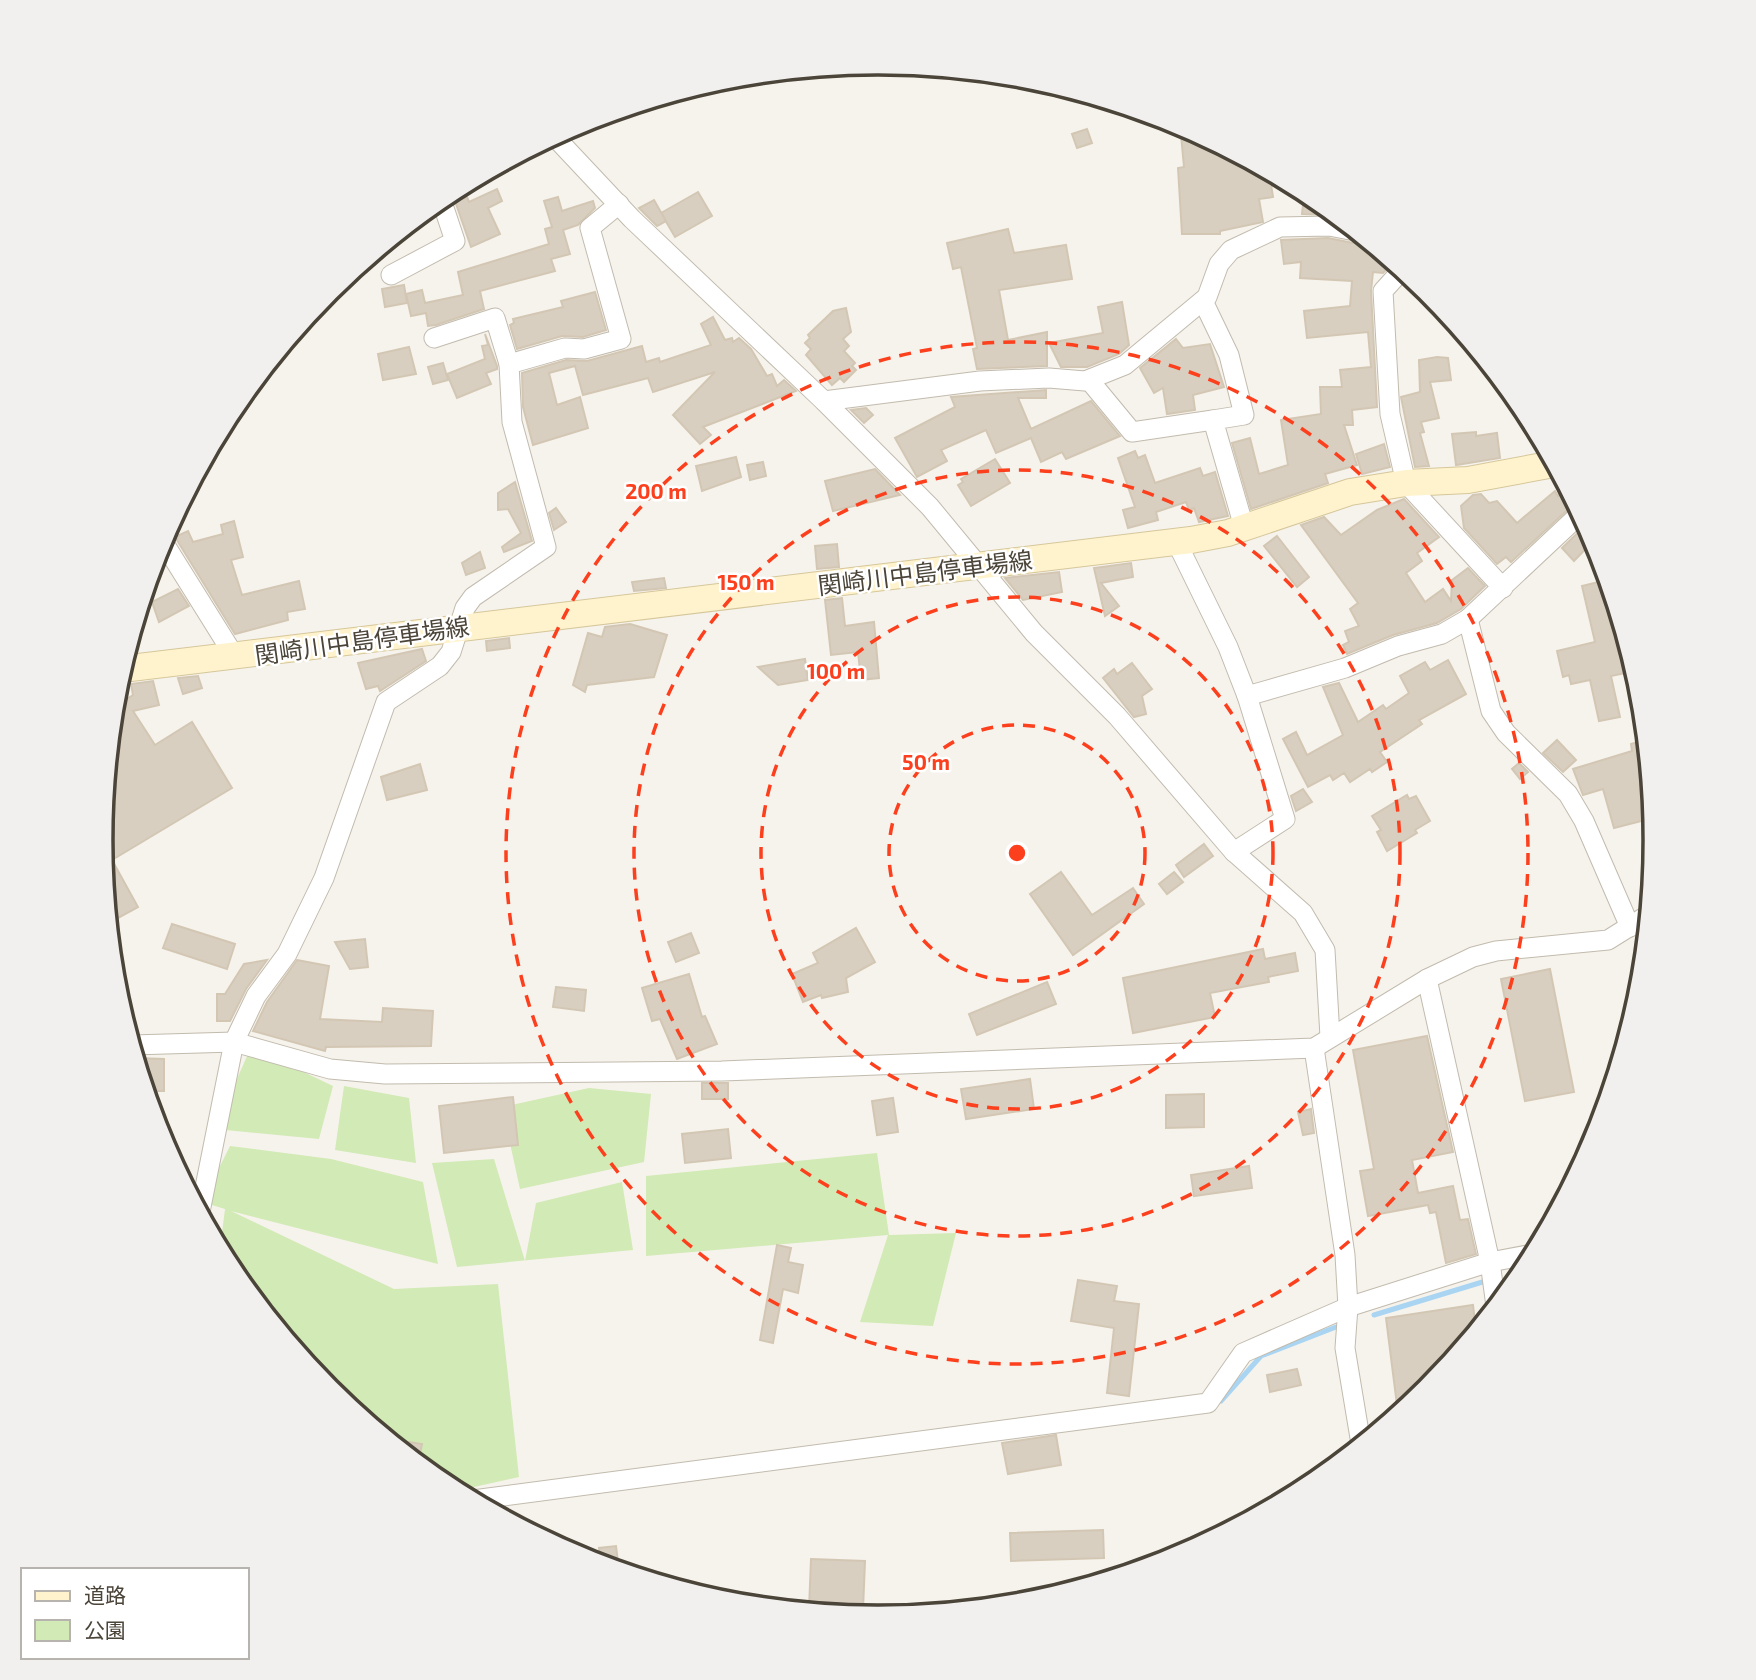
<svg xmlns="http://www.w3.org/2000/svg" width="1756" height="1680" viewBox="0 0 1756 1680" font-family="'Exo 2','Noto Sans JP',sans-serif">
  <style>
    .green { fill: #d2eab5 }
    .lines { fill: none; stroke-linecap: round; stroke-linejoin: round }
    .stream { stroke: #a9d4f2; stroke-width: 5 }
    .building { fill: #d8cfc1; stroke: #d3c7b4; stroke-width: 2 }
    .minor-casing { stroke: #c2bbae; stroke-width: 21 }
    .secondary-casing { stroke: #d6c79b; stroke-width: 28 }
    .minor { stroke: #fff; stroke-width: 19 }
    .secondary { stroke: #fff3cd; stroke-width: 26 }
    .ring { fill: none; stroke: #fc3f1d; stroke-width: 3.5; stroke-dasharray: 12 9 }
    .labels { text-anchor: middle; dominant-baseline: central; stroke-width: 5; stroke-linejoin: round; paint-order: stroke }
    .street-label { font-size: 24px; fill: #4b4439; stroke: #fff }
    .rim { fill: none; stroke: #4b4439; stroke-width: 3.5 }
    .centre { fill: #fc3f1d; stroke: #fff; stroke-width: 3.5 }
    .ring-label { font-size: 21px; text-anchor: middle; font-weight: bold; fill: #fc3f1d; stroke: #fff; stroke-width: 5; stroke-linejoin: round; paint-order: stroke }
  </style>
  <rect width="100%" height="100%" fill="#f6f3ec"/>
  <g class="green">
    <polygon points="251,1047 333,1086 319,1139 215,1129"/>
    <polygon points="344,1086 409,1098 416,1163 335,1150"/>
    <polygon points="589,1088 651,1094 644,1162 520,1189 502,1107"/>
    <polygon points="230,1146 331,1159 423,1182 438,1264 231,1211 394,1289 498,1284 519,1477 456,1491 328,1389 232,1271 220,1249 225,1209 202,1202"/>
    <polygon points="877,1153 889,1235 956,1233 933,1326 860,1322 888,1235 646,1256 646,1176"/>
    <polygon points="494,1159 525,1261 536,1203 622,1182 633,1250 457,1267 432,1163"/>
  </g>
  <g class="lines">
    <g class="stream">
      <polyline points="1522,1269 1527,1267"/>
      <polyline points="1374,1315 1489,1280"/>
      <polyline points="1221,1401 1261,1356 1336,1327"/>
    </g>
  </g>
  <g class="building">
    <polygon points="1180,124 1269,172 1273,197 1259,199 1263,222 1220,231 1220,234 1182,234 1178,168 1184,167"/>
    <polygon points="1087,129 1092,143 1077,148 1072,134"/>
    <polygon points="497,189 502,201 488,208 500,234 471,247 455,201 467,197 469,202"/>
    <polygon points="698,192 712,216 675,237 661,213"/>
    <polygon points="558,197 562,211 593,201 595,208 578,225 563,230 570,254 551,259 555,271 480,291 484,309 436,325 428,326 426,313 411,316 406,294 422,290 425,303 463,295 458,272 549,244 545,229 552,227 544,201"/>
    <polygon points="654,200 666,221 657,226 639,208"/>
    <polygon points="1303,205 1323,205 1335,215 1302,214"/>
    <polygon points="1008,229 1014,253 1066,245 1072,279 999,290 1008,340 1047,332 1047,366 977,369 973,349 977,348 961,267 953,269 947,243"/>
    <polygon points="1328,238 1353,243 1364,239 1393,262 1383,273 1373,272 1371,291 1377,407 1352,410 1353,425 1344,425 1357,465 1325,474 1328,483 1251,509 1232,443 1250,438 1259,474 1288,465 1281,420 1321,414 1320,387 1342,387 1340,370 1371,367 1368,332 1307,338 1304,311 1350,306 1352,281 1300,278 1301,262 1284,264 1281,240"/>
    <polygon points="404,285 407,303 385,307 382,289"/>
    <polygon points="595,292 606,330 583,337 562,336 517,349 510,325 514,323 513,319 563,307 561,301"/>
    <polygon points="1122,302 1129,345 1119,354 1087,367 1061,367 1049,343 1103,333 1098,307"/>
    <polygon points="846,308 851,332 843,339 849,346 844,351 855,363 852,366 856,370 844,382 840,378 832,385 806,355 811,349 805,343 810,338 808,335 833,311"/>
    <polygon points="713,317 725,340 732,338 733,342 739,338 751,349 767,376 772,374 777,386 784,380 796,391 703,427 711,435 700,444 673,415 715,372 653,392 648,378 583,395 575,366 549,373 557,405 580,397 588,428 533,445 523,407 522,373 566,360 587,361 642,346 646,362 659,358 660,362 711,345 701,324"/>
    <polygon points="485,334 497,366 497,369 486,373 491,384 457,398 447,374 485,359 482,346 488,345"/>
    <polygon points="1176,339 1183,348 1210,344 1224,387 1193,395 1195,410 1167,414 1163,388 1154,393 1140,368"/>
    <polygon points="409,347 416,374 383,380 378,354"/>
    <polygon points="1437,357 1448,358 1451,380 1430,382 1439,418 1421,422 1424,432 1420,433 1429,466 1415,467 1401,397 1420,392 1419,360"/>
    <polygon points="443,363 448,380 433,384 428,367"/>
    <polygon points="1046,390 1046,398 1018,398 1031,429 1091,401 1120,436 1066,459 1062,452 1041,462 1031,438 996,453 986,430 941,450 947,461 917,477 895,438 955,407 951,397"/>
    <polygon points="866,408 873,415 864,423 851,410"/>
    <polygon points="1476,432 1476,436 1497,433 1500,458 1456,465 1452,434"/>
    <polygon points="1384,444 1390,467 1362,474 1356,454"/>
    <polygon points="1135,451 1138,458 1145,455 1155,483 1200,468 1203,476 1215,472 1228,516 1199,522 1194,508 1189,510 1186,502 1156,512 1158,520 1128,528 1123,510 1135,507 1118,458"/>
    <polygon points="736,457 741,477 702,491 696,466"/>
    <polygon points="995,459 1010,483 971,506 958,485 963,482 961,479"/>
    <polygon points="763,462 766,476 750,480 747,465"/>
    <polygon points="875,469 900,495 833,511 825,481"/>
    <polygon points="515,482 532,541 504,552 502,547 521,533 508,509 498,510 498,493"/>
    <polygon points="1567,489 1575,503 1511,562 1506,557 1497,564 1464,528 1461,506 1473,495 1481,494 1489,503 1497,501 1517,523 1555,491 1558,496"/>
    <polygon points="1404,499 1439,537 1417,553 1422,561 1406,573 1425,602 1443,589 1451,601 1452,580 1468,568 1485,586 1461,609 1437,623 1393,635 1347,654 1343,645 1349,642 1345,631 1359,626 1350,609 1358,603 1301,525 1324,517 1341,535 1377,510"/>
    <polygon points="556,508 566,522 554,530 549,513"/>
    <polygon points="234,521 243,557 231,560 242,595 299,581 305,609 287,612 288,620 235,634 175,537 188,531 193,542 223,534 221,525"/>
    <polygon points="1586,525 1594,540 1574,561 1562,548"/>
    <polygon points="1277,536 1309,577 1297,587 1264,546"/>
    <polygon points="837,544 839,567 817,569 815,546"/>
    <polygon points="480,552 485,568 466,575 462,563"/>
    <polygon points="1131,563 1133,577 1101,583 1119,606 1105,616 1094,568"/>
    <polygon points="1059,572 1062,592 1023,600 1005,578"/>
    <polygon points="664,578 666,588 634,591 632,582"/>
    <polygon points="1607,580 1635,671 1611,676 1620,717 1599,721 1590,680 1571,684 1569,675 1563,677 1557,651 1595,642 1582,586"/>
    <polygon points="178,589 189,606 159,622 152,602"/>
    <polygon points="842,598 845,626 874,622 879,678 861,680 858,652 831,655 825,600"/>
    <polygon points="630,624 667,635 654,677 587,685 585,692 573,685 588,633 602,637 605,627"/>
    <polygon points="509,638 510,648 487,651 486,641"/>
    <polygon points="422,649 426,661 380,691 378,686 366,689 358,663"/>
    <polygon points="805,659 808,680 778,685 758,667"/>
    <polygon points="1448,660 1466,694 1419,720 1422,724 1380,752 1387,762 1372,772 1370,769 1350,782 1344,773 1333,780 1330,775 1308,787 1283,739 1296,732 1307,755 1343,735 1323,687 1339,683 1358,722 1383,705 1386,709 1409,693 1400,676 1425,662 1430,670"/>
    <polygon points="1132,663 1152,689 1142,696 1146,714 1134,717 1103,678 1114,669 1117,674"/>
    <polygon points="198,676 202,688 183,694 178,678"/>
    <polygon points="153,681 159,705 133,711 155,745 192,722 232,788 112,860 138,907 109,923 101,840 114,707 133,695 131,684"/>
    <polygon points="1557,740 1576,760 1563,772 1543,753"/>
    <polygon points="1645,740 1653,818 1614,828 1603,789 1583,795 1573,769 1632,751 1631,744"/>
    <polygon points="1519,763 1528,772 1520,779 1512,769"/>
    <polygon points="420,764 427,790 387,800 381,777"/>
    <polygon points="1303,789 1312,802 1296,811 1291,796"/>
    <polygon points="1407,795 1409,799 1416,796 1430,821 1415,830 1417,833 1387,851 1377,832 1381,830 1372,816"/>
    <polygon points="1204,844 1213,856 1184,877 1176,865"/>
    <polygon points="1061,872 1092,915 1133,888 1144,904 1073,955 1030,894"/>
    <polygon points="1174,872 1183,882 1167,894 1159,884"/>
    <polygon points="172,924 235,944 227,969 163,948"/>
    <polygon points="856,928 875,962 846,978 848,992 822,998 821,995 803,1002 792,974 818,963 813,953"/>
    <polygon points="691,933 699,953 676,962 668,942"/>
    <polygon points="365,939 368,967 350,969 335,942"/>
    <polygon points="1263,949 1265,959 1295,953 1298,971 1268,977 1269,982 1210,993 1215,1017 1133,1033 1123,978"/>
    <polygon points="267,960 246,989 230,1021 217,1021 217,994 225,994 244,964"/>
    <polygon points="297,960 329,966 320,1019 382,1022 383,1008 433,1011 431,1046 326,1047 325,1051 253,1031 267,1002"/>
    <polygon points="1550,969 1574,1092 1525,1101 1501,979"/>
    <polygon points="689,974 702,1017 705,1016 717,1044 677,1059 660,1019 652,1021 642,988"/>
    <polygon points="1047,982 1056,1004 977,1035 969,1014"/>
    <polygon points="556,987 586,990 584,1011 553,1007"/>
    <polygon points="1427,1036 1453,1152 1412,1160 1418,1193 1453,1186 1460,1220 1468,1219 1476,1254 1446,1263 1436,1212 1430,1213 1428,1205 1368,1216 1360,1171 1374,1169 1353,1050"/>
    <polygon points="136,1058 164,1059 164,1091 146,1091"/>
    <polygon points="1030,1079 1034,1109 966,1119 961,1089"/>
    <rect x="702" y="1083" width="26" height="16"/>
    <polygon points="1204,1094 1204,1127 1166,1128 1166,1095"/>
    <polygon points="513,1097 518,1145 444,1153 439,1106"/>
    <polygon points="893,1098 898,1132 877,1135 872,1101"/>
    <polygon points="1311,1109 1314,1133 1303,1135 1298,1112"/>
    <polygon points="728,1129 731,1158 685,1163 682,1134"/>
    <polygon points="1249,1166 1252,1188 1194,1196 1191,1175"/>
    <polygon points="777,1245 791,1248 788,1262 803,1265 798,1293 783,1289 773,1343 760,1340"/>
    <polygon points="1078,1280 1117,1286 1114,1301 1139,1304 1129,1396 1107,1393 1114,1328 1071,1321"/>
    <polygon points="1473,1305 1476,1330 1427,1390 1398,1413 1386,1318"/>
    <polygon points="1297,1369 1301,1385 1270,1392 1267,1375"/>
    <polygon points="1056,1435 1061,1465 1008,1474 1002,1443"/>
    <polygon points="389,1439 422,1444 419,1458 411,1457"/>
    <polygon points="1103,1530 1104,1558 1011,1561 1010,1533"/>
    <polygon points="616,1546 619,1570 601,1564 599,1548"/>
    <polygon points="811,1559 865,1561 863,1610 809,1609"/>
  </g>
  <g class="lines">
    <defs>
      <g id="minor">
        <polyline points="554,136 632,219 824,401 930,507 1034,633 1117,716 1234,852 1303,913 1325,950 1330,1037"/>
        <polyline points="1402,270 1383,291 1390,414 1406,483 1503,588"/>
        <polyline points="391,275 455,241 441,199"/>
        <polyline points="1203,301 1229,355 1244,415 1213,420 1244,527"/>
        <polyline points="509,364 565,348 584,349 621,339 590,228 619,204"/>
        <polyline points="1089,380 1132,432 1213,420"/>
        <polyline points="824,401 980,381 1049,378 1085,381 1125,365 1207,297 1219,264 1231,250 1280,227 1329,226 1355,231"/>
        <polyline points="162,540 235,657"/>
        <polyline points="1176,541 1228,647 1247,696 1285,819 1234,852"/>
        <polyline points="1468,619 1491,711 1506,733 1568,794 1584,821 1630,927"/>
        <polyline points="1247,696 1345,668 1398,646 1442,634 1468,619 1580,514"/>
        <polyline points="1427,979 1490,1262 1496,1306"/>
        <polyline points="132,1045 234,1042 330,1069 385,1074 722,1071 1314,1048 1427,979 1473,957 1496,951 1608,940 1648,915"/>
        <polyline points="1314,1048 1345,1255 1348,1307 1345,1348 1361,1444"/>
        <polyline points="200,1212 234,1042 256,996 287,954 324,878 386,702 440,666 451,652 465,608 473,597 546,547 512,422 509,364 495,318 434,338"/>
        <polyline points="473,1500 1208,1403 1243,1353 1348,1307 1490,1262 1533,1254"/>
      </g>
      <polyline id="secondary" points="122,669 1191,540 1228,533 1350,492 1406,483 1468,480 1554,464"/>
    </defs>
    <use href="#minor" class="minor-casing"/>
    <use href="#secondary" class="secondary-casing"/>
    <use href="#minor" class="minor"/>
    <use href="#secondary" class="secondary"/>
  </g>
  <g class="ring">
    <circle cx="1017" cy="853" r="128"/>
    <circle cx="1017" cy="853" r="256"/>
    <circle cx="1017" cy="853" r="383"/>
    <circle cx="1017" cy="853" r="511"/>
  </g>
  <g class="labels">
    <g class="street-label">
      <text transform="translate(925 572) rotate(-7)">関崎川中島停車場線</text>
      <text transform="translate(362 640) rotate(-8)">関崎川中島停車場線</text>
    </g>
  </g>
  <path d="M0 0H1756V1680H0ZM113 840a765 765 0 1 1 1530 0a765 765 0 1 1-1530 0Z" fill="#f1f0ef" fill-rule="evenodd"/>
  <path class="rim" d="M113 840a765 765 0 1 1 1530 0a765 765 0 1 1-1530 0Z"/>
  <circle cx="1017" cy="853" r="10" class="centre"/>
  <g class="ring-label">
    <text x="656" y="499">200 m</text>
    <text x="746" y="590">150 m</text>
    <text x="836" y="679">100 m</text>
    <text x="926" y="770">50 m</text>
  </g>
  <rect x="21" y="1568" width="228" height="91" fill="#ffffff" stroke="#b7b4b0" stroke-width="2"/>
  <rect x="35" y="1591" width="35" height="10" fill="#fff3cd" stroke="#b7b4b0" stroke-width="2"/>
  <text x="84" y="1603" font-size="21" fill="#4b4439">道路</text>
  <rect x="35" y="1620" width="35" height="21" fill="#d2eab5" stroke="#b7b4b0" stroke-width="2"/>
  <text x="84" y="1638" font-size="21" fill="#4b4439">公園</text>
</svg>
